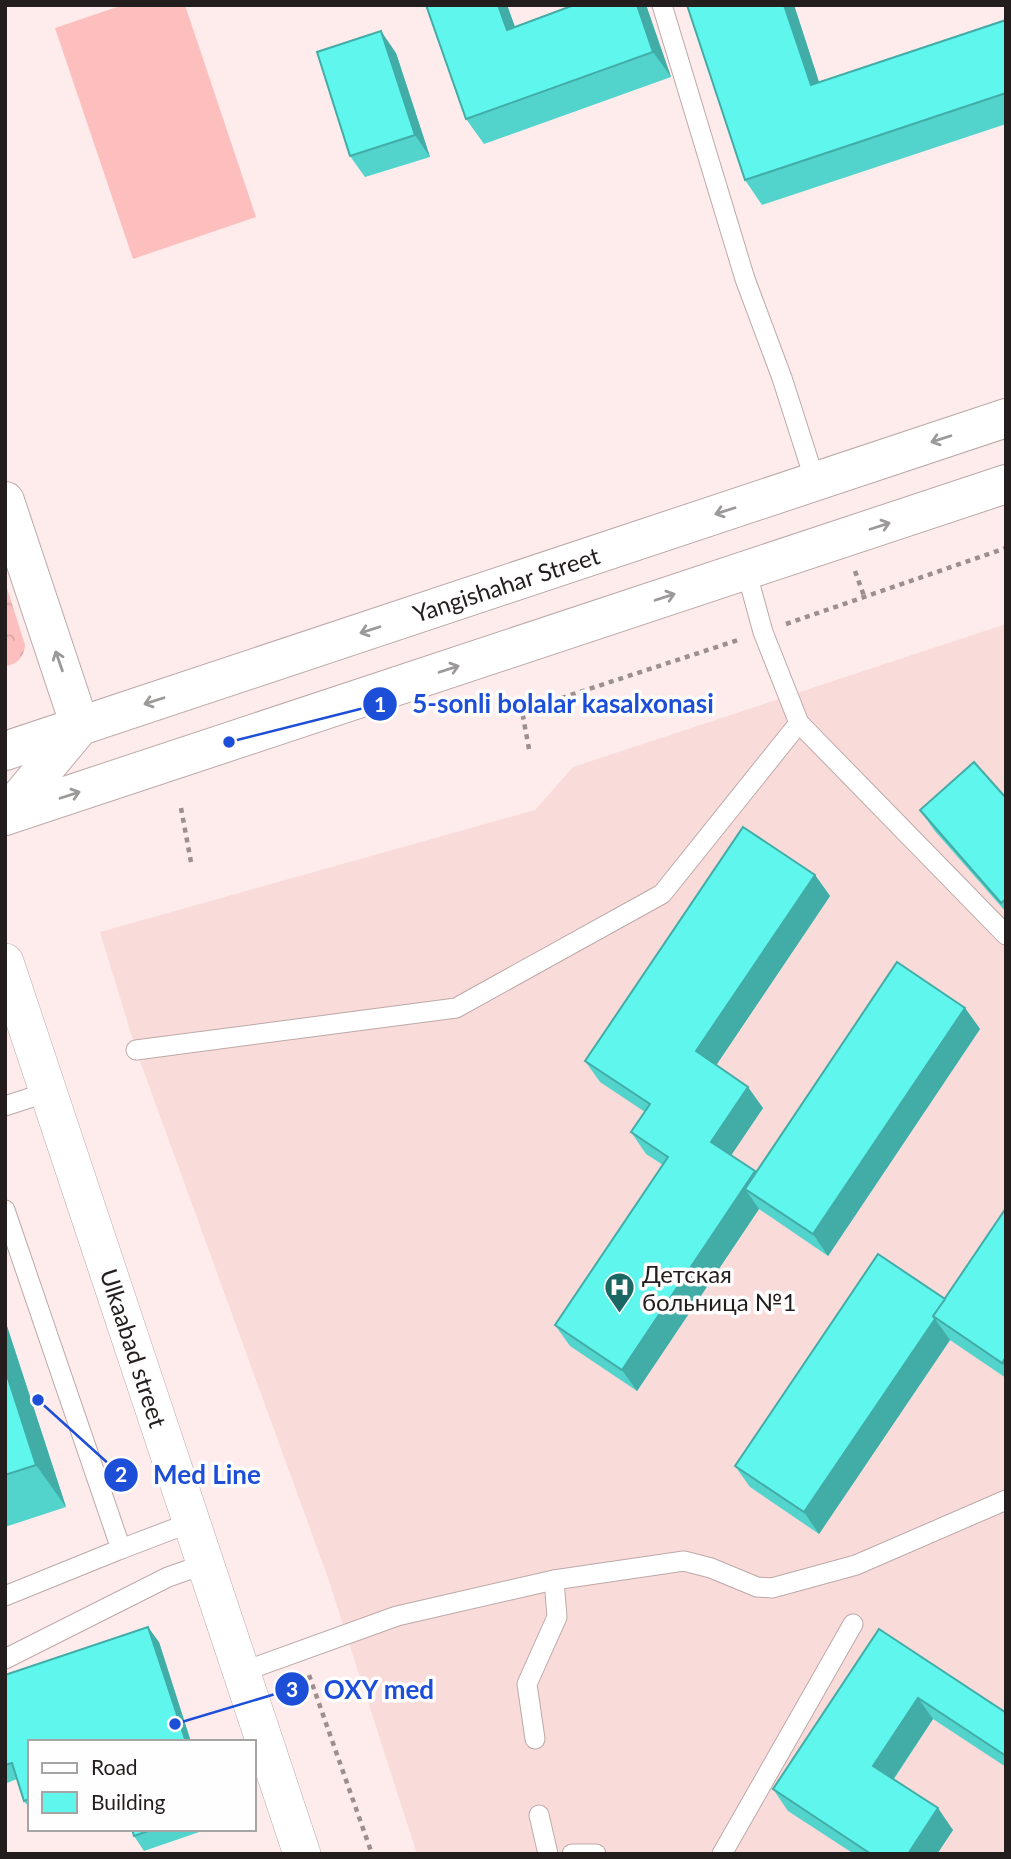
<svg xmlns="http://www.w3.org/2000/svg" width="1011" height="1859" viewBox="0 0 1011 1859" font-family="Lato,sans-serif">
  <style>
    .built { fill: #f9dbda }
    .forest { fill: url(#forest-crowns) }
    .pitch { fill: #fdbfbe }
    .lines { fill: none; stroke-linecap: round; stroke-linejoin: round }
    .lane-casing { stroke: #bca9a8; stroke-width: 21 }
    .street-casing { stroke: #bca9a8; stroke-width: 38 }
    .secondary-casing { stroke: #bca9a8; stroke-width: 40 }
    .primary-casing { stroke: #bca9a8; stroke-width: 40 }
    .path { stroke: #9c8f8f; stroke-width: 4.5; stroke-dasharray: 5 5; stroke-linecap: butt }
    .lane { stroke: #fff; stroke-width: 19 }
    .street { stroke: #fff; stroke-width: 37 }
    .secondary { stroke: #fff; stroke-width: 38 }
    .primary { stroke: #fff; stroke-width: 38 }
    .wall { fill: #52d4cd }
    .shaded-wall { fill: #42aca7 }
    .building { fill: #5ff6ee; stroke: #42aca7; stroke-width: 2 }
    .oneway { stroke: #9c9999 }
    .labels { text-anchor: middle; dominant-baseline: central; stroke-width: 7; stroke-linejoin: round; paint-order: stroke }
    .street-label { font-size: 24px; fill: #241d1d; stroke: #fefefe }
    .poi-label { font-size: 24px; fill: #241d1d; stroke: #fefefe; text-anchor: start }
    .leader { fill: none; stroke: #1d4ed8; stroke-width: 2.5 }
    .callout-dot { fill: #1d4ed8; stroke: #fefefe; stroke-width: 2.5 }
    .mark-label { font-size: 21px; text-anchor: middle; font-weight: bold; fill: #fff }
    .callout-label { font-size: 26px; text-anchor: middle; font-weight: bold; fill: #1d4ed8; stroke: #fefefe; stroke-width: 7; stroke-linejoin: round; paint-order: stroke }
  </style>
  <defs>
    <pattern id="forest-crowns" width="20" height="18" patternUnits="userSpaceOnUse" patternTransform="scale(1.75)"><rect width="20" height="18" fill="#fdbfbe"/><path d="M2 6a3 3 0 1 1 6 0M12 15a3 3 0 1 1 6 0" fill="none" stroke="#d9a4a3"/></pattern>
  </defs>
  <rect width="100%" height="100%" fill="#fdeceb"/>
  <polygon class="built" points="1006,624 1006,1854 417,1854 328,1578 136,1050 100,932 535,810 573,767"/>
  <path class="forest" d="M5,582L25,645C24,657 17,665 5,666Z"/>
  <polygon class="pitch" points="123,5 185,5 256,217 133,259 55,28"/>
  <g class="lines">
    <defs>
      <g id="lane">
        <polyline points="662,5 745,279 782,378 815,481"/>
        <polyline points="746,570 763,632 799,723 1006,935"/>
        <polyline points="136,1050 456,1008 662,894 799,723"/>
        <polyline points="5,1106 48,1092"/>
        <polyline points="5,1210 121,1549 5,1596"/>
        <polyline points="121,1549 192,1522"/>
        <polyline points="5,1659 168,1577 205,1564"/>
        <polyline points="242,1672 397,1616 554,1580 684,1561 711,1568 757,1587 772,1588 856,1565 1006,1500"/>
        <polyline points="535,1739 527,1684 557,1617 554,1580"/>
        <polyline points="539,1815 548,1854"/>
        <polyline points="572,1854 596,1854"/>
        <polyline points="722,1854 853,1624"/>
      </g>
      <polyline id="street" points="5,962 302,1854"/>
      <polyline id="secondary" points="5,501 80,726 5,816"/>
      <g id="primary">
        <polyline points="5,751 1006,418"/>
        <polyline points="5,816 1006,484"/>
      </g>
    </defs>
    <use href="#lane" class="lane-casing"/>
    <use href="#street" class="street-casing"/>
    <use href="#secondary" class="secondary-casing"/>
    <use href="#primary" class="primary-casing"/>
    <g class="path">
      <polyline points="855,571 864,596"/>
      <polyline points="786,624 1006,548"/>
      <polyline points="529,749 522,711 738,640"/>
      <polyline points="181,808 191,862"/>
      <polyline points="309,1675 372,1854"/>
    </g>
    <use href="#lane" class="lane"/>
    <use href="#street" class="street"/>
    <use href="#secondary" class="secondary"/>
    <use href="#primary" class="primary"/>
  </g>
  <g class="wall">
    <polygon points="426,5 507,5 515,27 646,5 671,77 484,144 466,119"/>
    <polygon points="687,5 794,5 819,82 1006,20 1006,124 762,205 745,180"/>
    <polygon points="396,53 430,157 365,177 350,156"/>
    <polygon points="1006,798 1006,912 934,830 920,810"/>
    <polygon points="815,875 830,896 716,1065 763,1108 731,1155 756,1172 965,1008 980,1029 828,1256 759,1209 637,1391 570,1346 555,1325 663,1165 646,1154 631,1132 645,1112 600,1082 585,1061"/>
    <polygon points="1006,1208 1006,1378 950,1340 819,1534 750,1487 735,1466 945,1299"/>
    <polygon points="5,1320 66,1507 5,1527"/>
    <polygon points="879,1629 1005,1712 1006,1710 1006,1767 933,1719 894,1779 953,1830 937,1854 854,1854 788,1811 773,1789"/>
    <polygon points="159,1642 191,1742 30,1742 30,1809 24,1801 17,1779 7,1783 5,1781 5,1675"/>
    <polygon points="132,1829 208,1829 144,1851 134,1836"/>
  </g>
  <g class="shaded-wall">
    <polygon points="498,5 507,5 525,55 507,30"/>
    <polygon points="637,5 646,5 671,77 653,52"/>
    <polygon points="784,5 794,5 828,110 811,85"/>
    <polygon points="381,31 396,53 430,157 415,135"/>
    <polygon points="815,875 830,896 711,1073 696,1051"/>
    <polygon points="965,1008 980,1029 828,1256 813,1234"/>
    <polygon points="748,1087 763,1108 726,1163 711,1142"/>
    <polygon points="755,1171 745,1189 759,1209 637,1391 622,1370"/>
    <polygon points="935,1319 950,1340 819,1534 804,1512"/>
    <polygon points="5,1320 66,1507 36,1465 5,1369"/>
    <polygon points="1006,1357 1006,1368 1002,1363"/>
    <polygon points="148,1627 159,1642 191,1742 186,1742"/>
    <polygon points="918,1698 933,1719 888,1787 873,1766"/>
    <polygon points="938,1808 953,1830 937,1854 908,1854"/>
  </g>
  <g class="building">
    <polygon points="426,5 498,5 507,30 574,5 637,5 653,52 466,119"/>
    <polygon points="687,5 784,5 811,85 1006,20 1006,93 745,180"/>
    <polygon points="381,31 415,135 350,156 317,52"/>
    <polygon points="974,762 1006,798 1006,899 1001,903 920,810"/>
    <polygon points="743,827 815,875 696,1051 748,1087 711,1142 755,1171 622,1370 555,1325 668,1157 631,1132 650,1104 585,1061"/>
    <polygon points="897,962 965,1008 813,1234 745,1189"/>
    <polygon points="1006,1208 1006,1357 1002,1363 933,1316"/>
    <polygon points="878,1254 945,1299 933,1316 935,1319 804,1512 735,1466"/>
    <polygon points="5,1369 36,1465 5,1475"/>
    <polygon points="148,1627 186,1742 30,1742 30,1799 24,1801 12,1763 5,1765 5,1675"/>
    <polygon points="879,1629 1005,1712 1006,1710 1006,1756 918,1698 873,1766 938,1808 908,1854 871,1854 773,1789"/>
    <polygon points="132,1829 154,1829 134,1836"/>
  </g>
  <defs><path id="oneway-shaft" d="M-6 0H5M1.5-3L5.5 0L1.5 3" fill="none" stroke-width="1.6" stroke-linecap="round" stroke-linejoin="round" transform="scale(1.75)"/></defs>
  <g class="oneway">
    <use href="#oneway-shaft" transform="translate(941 439) rotate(162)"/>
    <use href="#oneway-shaft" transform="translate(725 511) rotate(162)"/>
    <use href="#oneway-shaft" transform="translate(880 526) rotate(-18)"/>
    <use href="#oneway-shaft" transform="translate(665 597) rotate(-18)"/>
    <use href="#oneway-shaft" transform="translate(370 630) rotate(162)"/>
    <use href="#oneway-shaft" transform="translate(59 661) rotate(-109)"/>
    <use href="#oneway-shaft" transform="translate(449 669) rotate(-18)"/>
    <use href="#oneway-shaft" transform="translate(154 701) rotate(162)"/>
    <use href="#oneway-shaft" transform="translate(70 795) rotate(-18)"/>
  </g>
  <defs>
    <symbol id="hospital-pin" viewBox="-11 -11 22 30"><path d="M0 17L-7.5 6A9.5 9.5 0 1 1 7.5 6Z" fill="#1a6764" stroke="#fefefe"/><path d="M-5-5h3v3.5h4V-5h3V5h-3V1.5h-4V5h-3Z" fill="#fff"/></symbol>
  </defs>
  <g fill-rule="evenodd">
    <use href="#hospital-pin" x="602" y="1270" width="35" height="47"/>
  </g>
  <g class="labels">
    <g class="street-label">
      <text transform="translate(506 584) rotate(-18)">Yangishahar Street</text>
      <text transform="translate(134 1348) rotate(72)">Ulkaabad street</text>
    </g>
    <g class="poi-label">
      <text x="642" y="1273">Детская<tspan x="642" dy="28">больница №1</tspan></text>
    </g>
  </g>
  <path class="leader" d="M229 742L380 704M38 1400L121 1475M175 1724L292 1689"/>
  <g class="callout-dot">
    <circle cx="229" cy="742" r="7"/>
    <circle cx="38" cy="1400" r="7"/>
    <circle cx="175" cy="1724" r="7"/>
    <circle cx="380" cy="704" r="18"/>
    <circle cx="121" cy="1475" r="18"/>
    <circle cx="292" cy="1689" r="18"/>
  </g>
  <g class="mark-label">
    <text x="380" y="712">1</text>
    <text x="121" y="1482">2</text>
    <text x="292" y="1697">3</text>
  </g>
  <g class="callout-label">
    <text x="563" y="713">5-sonli bolalar kasalxonasi</text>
    <text x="207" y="1484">Med Line</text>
    <text x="379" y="1699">OXY med</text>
  </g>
  <rect width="1011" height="1859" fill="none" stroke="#241d1d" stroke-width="14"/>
  <rect x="28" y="1740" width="228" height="91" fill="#fefefe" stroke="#a7a4a4" stroke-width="2"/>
  <rect x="42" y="1763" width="35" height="10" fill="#ffffff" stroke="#a7a4a4" stroke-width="2"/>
  <text x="91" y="1775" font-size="21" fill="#241d1d">Road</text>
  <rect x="42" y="1792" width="35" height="21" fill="#5ff6ee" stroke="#a7a4a4" stroke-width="2"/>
  <text x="91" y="1810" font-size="21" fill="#241d1d">Building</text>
</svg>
